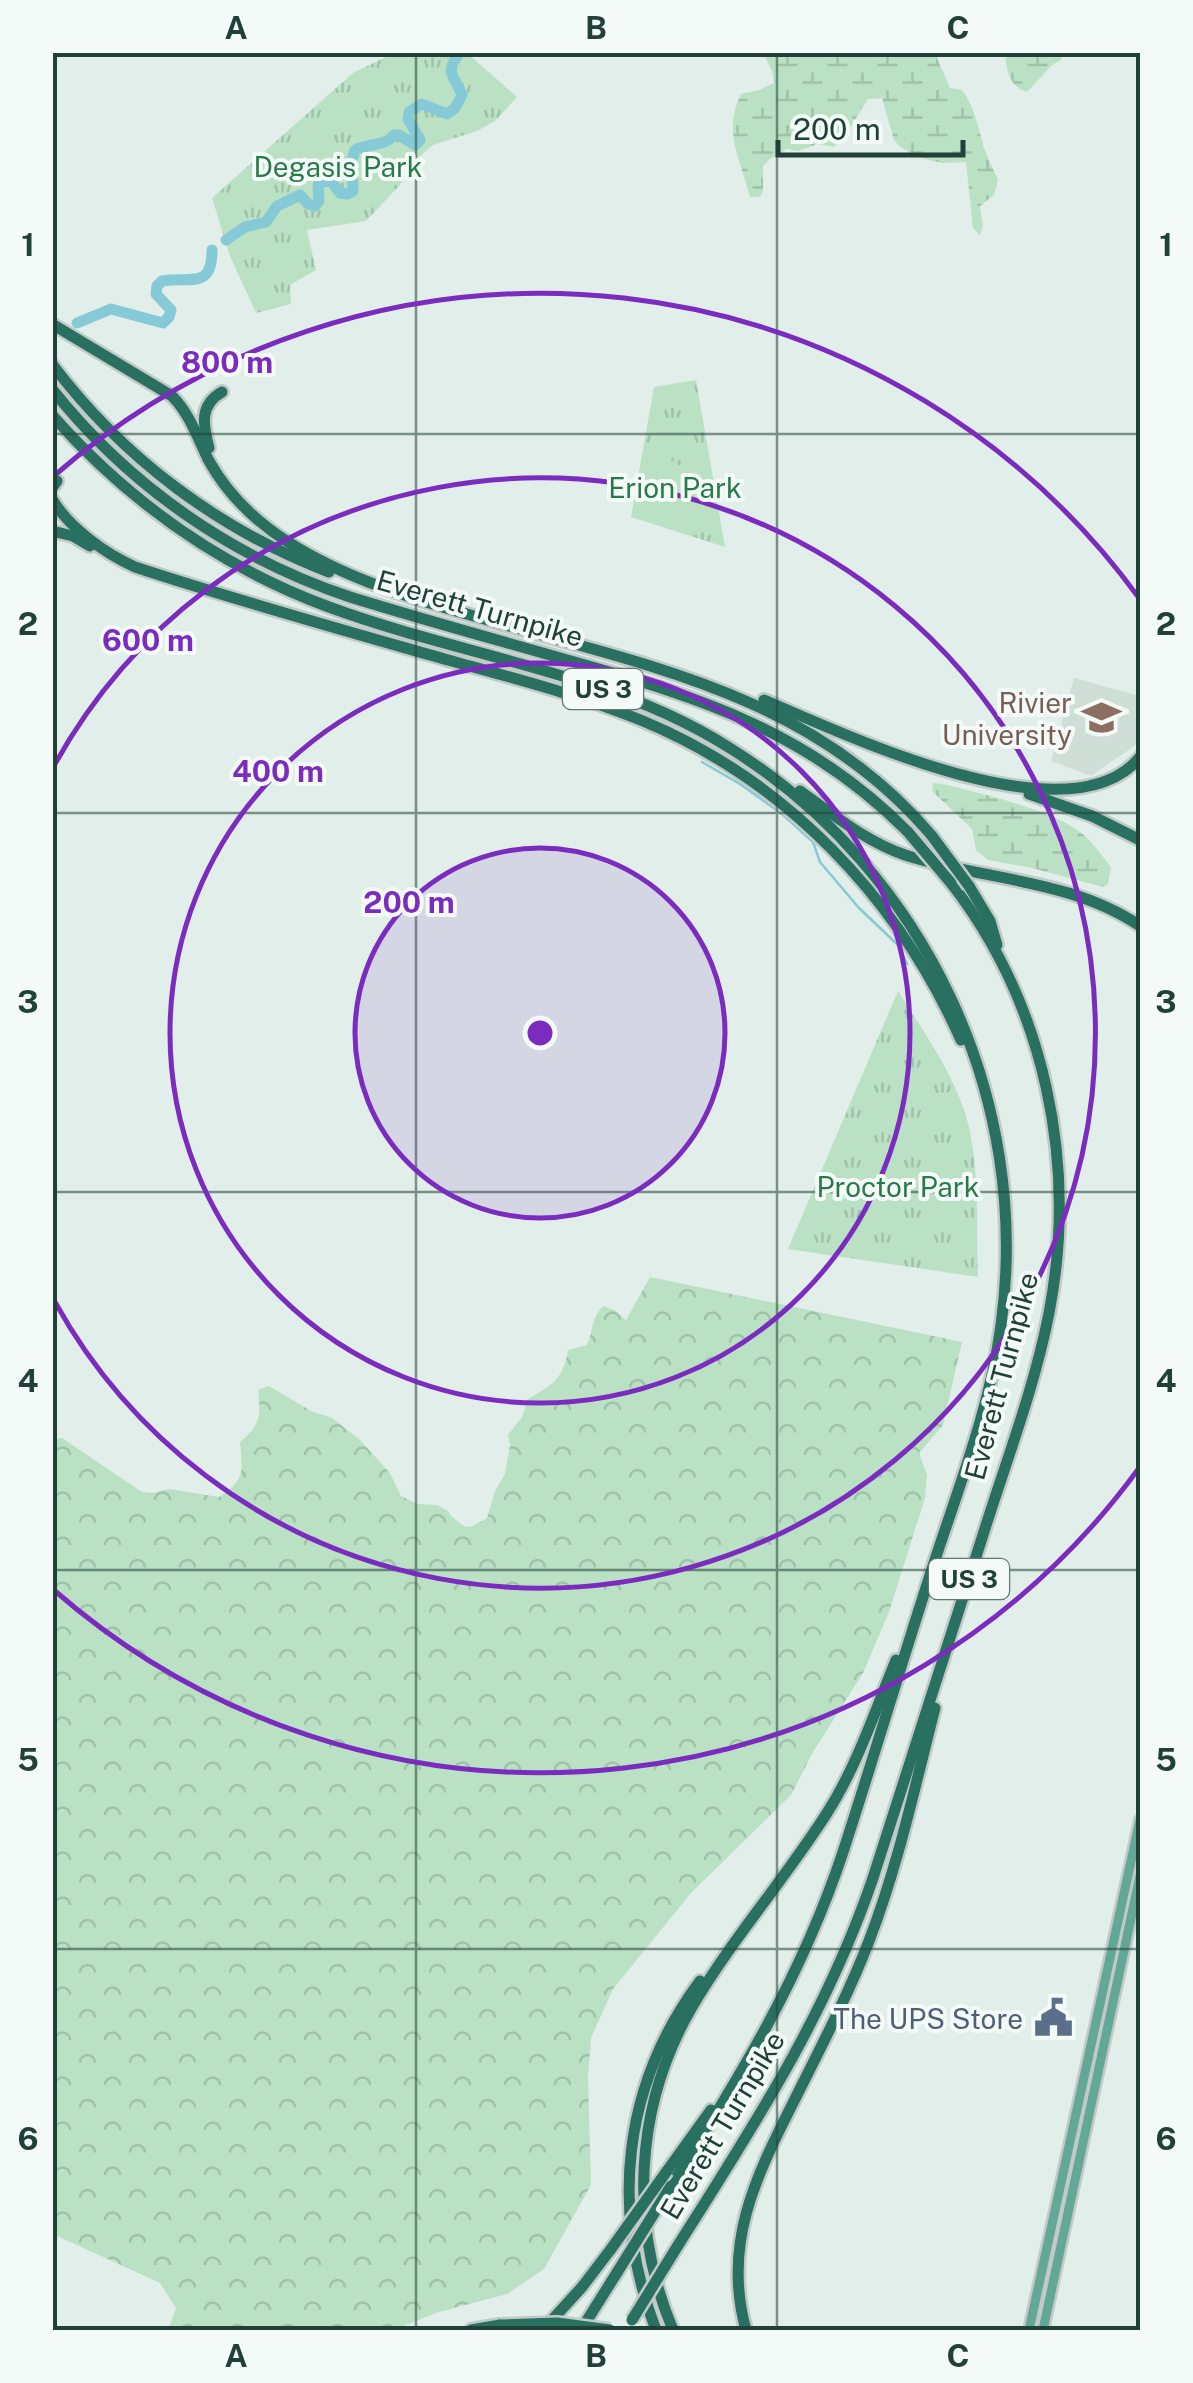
<svg xmlns="http://www.w3.org/2000/svg" width="1193" height="2383" viewBox="0 0 1193 2383" font-family="'Public Sans',sans-serif">
  <style>
    .built { fill: #d0ded8 }
    .forest { fill: url(#forest-crowns) }
    .wetland { fill: url(#wetland-marsh) }
    .park { fill: url(#park-tufts) }
    .pitch { fill: #bae1c4 }
    .lines { fill: none; stroke-linecap: round; stroke-linejoin: round }
    .stream { stroke: #86cad7; stroke-width: 2.5 }
    .river { stroke: #86cad7; stroke-width: 11 }
    .primary-casing { stroke: #c1cac7; stroke-width: 14 }
    .motorway-casing { stroke: #c1cac7; stroke-width: 16 }
    .primary { stroke: #63a796; stroke-width: 9 }
    .motorway { stroke: #2a7061; stroke-width: 11 }
    .motorway-bridge-casing { stroke: #c1cac7; stroke-width: 16; stroke-linecap: butt }
    .motorway-bridge { stroke: #2a7061; stroke-width: 11 }
    .grid { fill: none; stroke: #214138; stroke-width: 2.5; stroke-opacity: 0.55 }
    .ring { fill: none; stroke: #7b2cbf; stroke-width: 5 }
    .labels { text-anchor: middle; dominant-baseline: central; stroke-width: 8; stroke-linejoin: round; paint-order: stroke }
    .shield { fill: #f4faf7; stroke: #607871; stroke-width: 2.5 }
    .shield-label { font-size: 25px; font-weight: bold; fill: #214138 }
    .park-label { font-size: 28px; fill: #277b48; stroke: #f4faf7 }
    .street-label { font-size: 28px; fill: #214138; stroke: #f4faf7 }
    .education-label { font-size: 28px; fill: #785e54; stroke: #f4faf7; text-anchor: end }
    .service-label { font-size: 28px; fill: #4e5e75; stroke: #f4faf7; text-anchor: end }
    .centre { fill: #7b2cbf; stroke: #f4faf7; stroke-width: 5 }
    .ring-label { font-size: 30px; text-anchor: middle; font-weight: bold; fill: #7b2cbf; stroke: #f4faf7; stroke-width: 8; stroke-linejoin: round; paint-order: stroke }
    .neatline { fill: none; stroke: #214138; stroke-width: 4 }
    .grid-label { font-size: 32px; text-anchor: middle; font-weight: bold; fill: #214138 }
  </style>
  <defs>
    <pattern id="forest-crowns" width="20" height="18" patternUnits="userSpaceOnUse" patternTransform="scale(2.5)"><rect width="20" height="18" fill="#bae1c4"/><path d="M2 6a3 3 0 1 1 6 0M12 15a3 3 0 1 1 6 0" fill="none" stroke="#a0c2a9"/></pattern>
    <pattern id="wetland-marsh" width="20" height="14" patternUnits="userSpaceOnUse" patternTransform="scale(2.5)"><rect width="20" height="14" fill="#bae1c4"/><path d="M1 5h8M5 5V1M11 12h8M15 12V8" fill="none" stroke="#a0c2a9"/></pattern>
    <pattern id="park-tufts" width="24" height="20" patternUnits="userSpaceOnUse" patternTransform="scale(2.5)"><rect width="24" height="20" fill="#bae1c4"/><path d="M3 7l-1-3M5 7V3M7 7l1-3M15 17l-1-3M17 17v-4M19 17l1-3" fill="none" stroke="#a0c2a9"/></pattern>
  </defs>
  <rect width="100%" height="100%" fill="#e2eee9"/>
  <polygon class="built" points="1074,678 1140,696 1140,742 1091,776 1051,761"/>
  <path class="forest" d="M650,1277L962,1342L943,1425L919,1453L927,1475L925,1498L889,1612L863,1673L813,1752L791,1795L691,1893L613,1989L591,2038L588,2076L591,2185L544,2269L507,2294L439,2312L393,2330H168L176,2308L160,2283L53,2234V1439L62,1438L142,1492L153,1493L169,1489L219,1497C247,1479 242,1470 240,1442C261,1424 261,1417 258,1390L269,1386L311,1411L332,1418L360,1440L390,1473L401,1496L417,1504L437,1505L448,1511L451,1516L465,1527L473,1526L487,1518L495,1491L505,1474L510,1445L508,1435L522,1417L528,1399C552,1385 563,1380 568,1350L587,1345C594,1329 590,1321 603,1306L614,1310L626,1320Z"/>
  <g class="wetland">
    <path d="M763,53H938L937,58L950,88L962,90C975,108 978,127 984,148C988,159 993,169 998,180L994,195L980,206L983,226L980,235L973,228L966,162L942,163L921,158L900,147L894,140L882,98L868,99L848,131L834,147L818,144L798,151L787,149L770,159L763,166V191L760,197H750C741,159 722,133 741,94L759,90L774,83L772,71Z"/>
    <path d="M1005,53H1061V60L1052,65L1027,92C1008,86 1007,70 1005,53Z"/>
    <path d="M933,783L943,784C982,794 1055,810 1085,836C1095,845 1103,857 1111,867L1108,884L1103,887L1032,868L988,860L976,850L972,829L932,791Z"/>
  </g>
  <g class="park">
    <polygon points="394,53 467,53 517,97 495,121 477,131 433,145 414,161 400,185 366,221 307,230 316,270 290,285 291,304 256,313 230,256 212,198 353,73"/>
    <polygon points="696,380 725,547 631,517 654,387"/>
    <path d="M898,991C921,1028 948,1065 963,1107C981,1157 976,1223 978,1277L788,1249Z"/>
  </g>
  <path class="pitch" d="M654,454C694,464 700,491 690,528L642,514Z"/>
  <g class="lines">
    <polyline class="stream" points="702,762 740,784 782,814 813,842 820,862 859,908 899,946 907,964"/>
    <g class="river">
      <path d="M226,240L245,227L266,222L277,206L300,195L308,204L315,206L319,201L318,185L321,182L331,181L340,193L347,194L353,191L352,160L355,150C367,143 385,147 394,135H399L415,145L420,140L408,119L409,112L422,104L447,114L455,108L462,95C453,73 444,74 460,52"/>
      <path d="M77,323L111,309L163,323L169,317L171,310L156,294L157,286L162,281C191,276 212,290 212,250"/>
    </g>
    <defs>
      <g id="primary">
        <polyline points="1029,2330 1140,1820"/>
        <polyline points="1043,2330 1140,1876"/>
      </g>
      <g id="motorway">
        <path d="M52,324L172,396C190,414 198,439 209,461C228,495 255,521 288,542C346,579 411,598 477,617C646,665 813,695 932,836"/>
        <path d="M52,364C123,458 219,530 329,572"/>
        <path d="M52,389C129,486 233,558 350,597C424,620 498,640 571,661C702,698 809,732 908,832"/>
        <path d="M52,415C128,501 221,567 329,607C413,638 502,656 588,684C639,700 688,721 733,750C926,872 1032,1099 1001,1325C990,1408 959,1486 933,1566C902,1661 874,1757 843,1852C802,1976 740,2077 671,2186"/>
        <path d="M209,448C203,425 199,405 222,392"/>
        <polyline points="52,488 57,481"/>
        <path d="M52,499C69,528 106,554 135,567C238,601 343,630 448,660C513,678 580,695 643,721C787,781 898,898 961,1040"/>
        <polyline points="52,531 73,536 90,546"/>
        <path d="M764,700C845,734 1070,843 1140,757"/>
        <path d="M800,791C834,815 865,841 905,855C983,880 1071,879 1140,926"/>
        <polyline points="1029,794 1092,816 1140,840"/>
        <polyline points="969,886 990,921 997,945"/>
        <polyline points="667,2171 711,2110"/>
        <path d="M677,2247C754,2125 826,2016 873,1878C909,1765 946,1652 982,1538C1005,1464 1034,1390 1049,1313C1078,1163 1045,1004 951,883"/>
        <polyline points="471,2330 500,2325"/>
        <polyline points="543,2330 582,2287 611,2249"/>
        <polyline points="581,2330 618,2271"/>
        <path d="M656,2330C610,2210 622,2086 700,1981"/>
        <path d="M673,2330C629,2225 634,2107 692,2007C732,1939 785,1879 827,1813C857,1766 875,1711 896,1660"/>
        <path d="M746,2330C721,2240 759,2171 798,2093C823,2043 849,1993 869,1941C898,1866 915,1786 935,1708"/>
      </g>
    </defs>
    <use href="#primary" class="primary-casing"/>
    <use href="#motorway" class="motorway-casing"/>
    <use href="#primary" class="primary"/>
    <use href="#motorway" class="motorway"/>
    <defs>
      <g id="motorway-bridge">
        <polyline points="908,832 951,883"/>
        <polyline points="932,836 969,886"/>
        <polyline points="611,2249 667,2171"/>
        <polyline points="618,2271 671,2186"/>
        <polyline points="632,2320 677,2247"/>
        <polyline points="500,2325 557,2323 610,2330"/>
      </g>
    </defs>
    <use href="#motorway-bridge" class="motorway-bridge-casing"/>
    <use href="#motorway-bridge" class="motorway-bridge"/>
  </g>
  <path class="grid" d="M416,52V2330M777,52V2330M52,434H1140M52,813H1140M52,1192H1140M52,1570H1140M52,1949H1140"/>
  <circle cx="540" cy="1033" r="185" fill="#7b2cbf" fill-opacity=".12"/>
  <g class="ring">
    <circle cx="540" cy="1033" r="185"/>
    <circle cx="540" cy="1033" r="370"/>
    <path d="M55 764A555 555 0 1 1 55 1302"/>
    <path d="M1139 1468A740 740 0 0 1 55 1591M55 475A740 740 0 0 1 1139 598"/>
  </g>
  <defs>
    <symbol id="university-bare" viewBox="-9 -9 18 18"><path d="M0-5L7-2L0 1L-7-2ZM-4 1L0 2.5L4 1V4Q0 6-4 4Z" fill="#8d6e63" stroke="#f4faf7" stroke-width="2.5" paint-order="stroke"/></symbol>
    <symbol id="civic-bare" viewBox="-9 -9 18 18"><path d="M-.6-6.5H3V-4.5H.6V-3L4-1V1h2V6H-6V1h2V-1L-.6-3ZM-1.2 2.5V6h2.4V2.5Z" fill="#5c6f8a" stroke="#f4faf7" stroke-width="2.5" paint-order="stroke"/></symbol>
  </defs>
  <g fill-rule="evenodd">
    <use href="#university-bare" x="1074" y="690" width="55" height="55"/>
    <use href="#civic-bare" x="1026" y="1990" width="55" height="55"/>
  </g>
  <g class="labels">
    <g class="shield">
      <rect x="563" y="669" width="80" height="40" rx="8"/>
      <rect x="929" y="1559" width="80" height="40" rx="8"/>
    </g>
    <g class="shield-label">
      <text x="603" y="689">US 3</text>
      <text x="969" y="1579">US 3</text>
    </g>
    <g class="park-label">
      <text x="338" y="166">Degasis Park</text>
      <text x="675" y="487">Erion Park</text>
      <text x="898" y="1186">Proctor Park</text>
    </g>
    <g class="street-label">
      <text transform="translate(480 608) rotate(16)">Everett Turnpike</text>
      <text transform="translate(1001 1376) rotate(-75)">Everett Turnpike</text>
      <text transform="translate(722 2125) rotate(-59)">Everett Turnpike</text>
    </g>
    <g class="education-label">
      <text x="1072" y="702">Rivier<tspan x="1072" dy="32">University</tspan></text>
    </g>
    <g class="service-label">
      <text x="1023" y="2018">The UPS Store</text>
    </g>
  </g>
  <circle cx="540" cy="1033" r="15" class="centre"/>
  <g class="ring-label">
    <text x="227" y="373">800 m</text>
    <text x="148" y="651">600 m</text>
    <text x="278" y="782">400 m</text>
    <text x="409" y="913">200 m</text>
  </g>
  <rect width="1193" height="2383" fill="none" stroke="#f4faf7" stroke-width="110"/>
  <path d="M778 140v15h185v-15" fill="none" stroke="#214138" stroke-width="5"/>
  <text x="793" y="140" font-size="30" fill="#214138" stroke="#f4faf7" stroke-width="8" paint-order="stroke">200 m</text>
  <rect x="55" y="55" width="1083" height="2273" class="neatline"/>
  <g class="grid-label">
    <text x="236" y="39">A</text>
    <text x="596" y="39">B</text>
    <text x="958" y="39">C</text>
    <text x="28" y="256">1</text>
    <text x="1166" y="256">1</text>
    <text x="28" y="635">2</text>
    <text x="1166" y="635">2</text>
    <text x="28" y="1013">3</text>
    <text x="1166" y="1013">3</text>
    <text x="28" y="1392">4</text>
    <text x="1166" y="1392">4</text>
    <text x="28" y="1771">5</text>
    <text x="1166" y="1771">5</text>
    <text x="28" y="2150">6</text>
    <text x="1166" y="2150">6</text>
    <text x="236" y="2367">A</text>
    <text x="596" y="2367">B</text>
    <text x="958" y="2367">C</text>
  </g>
</svg>
